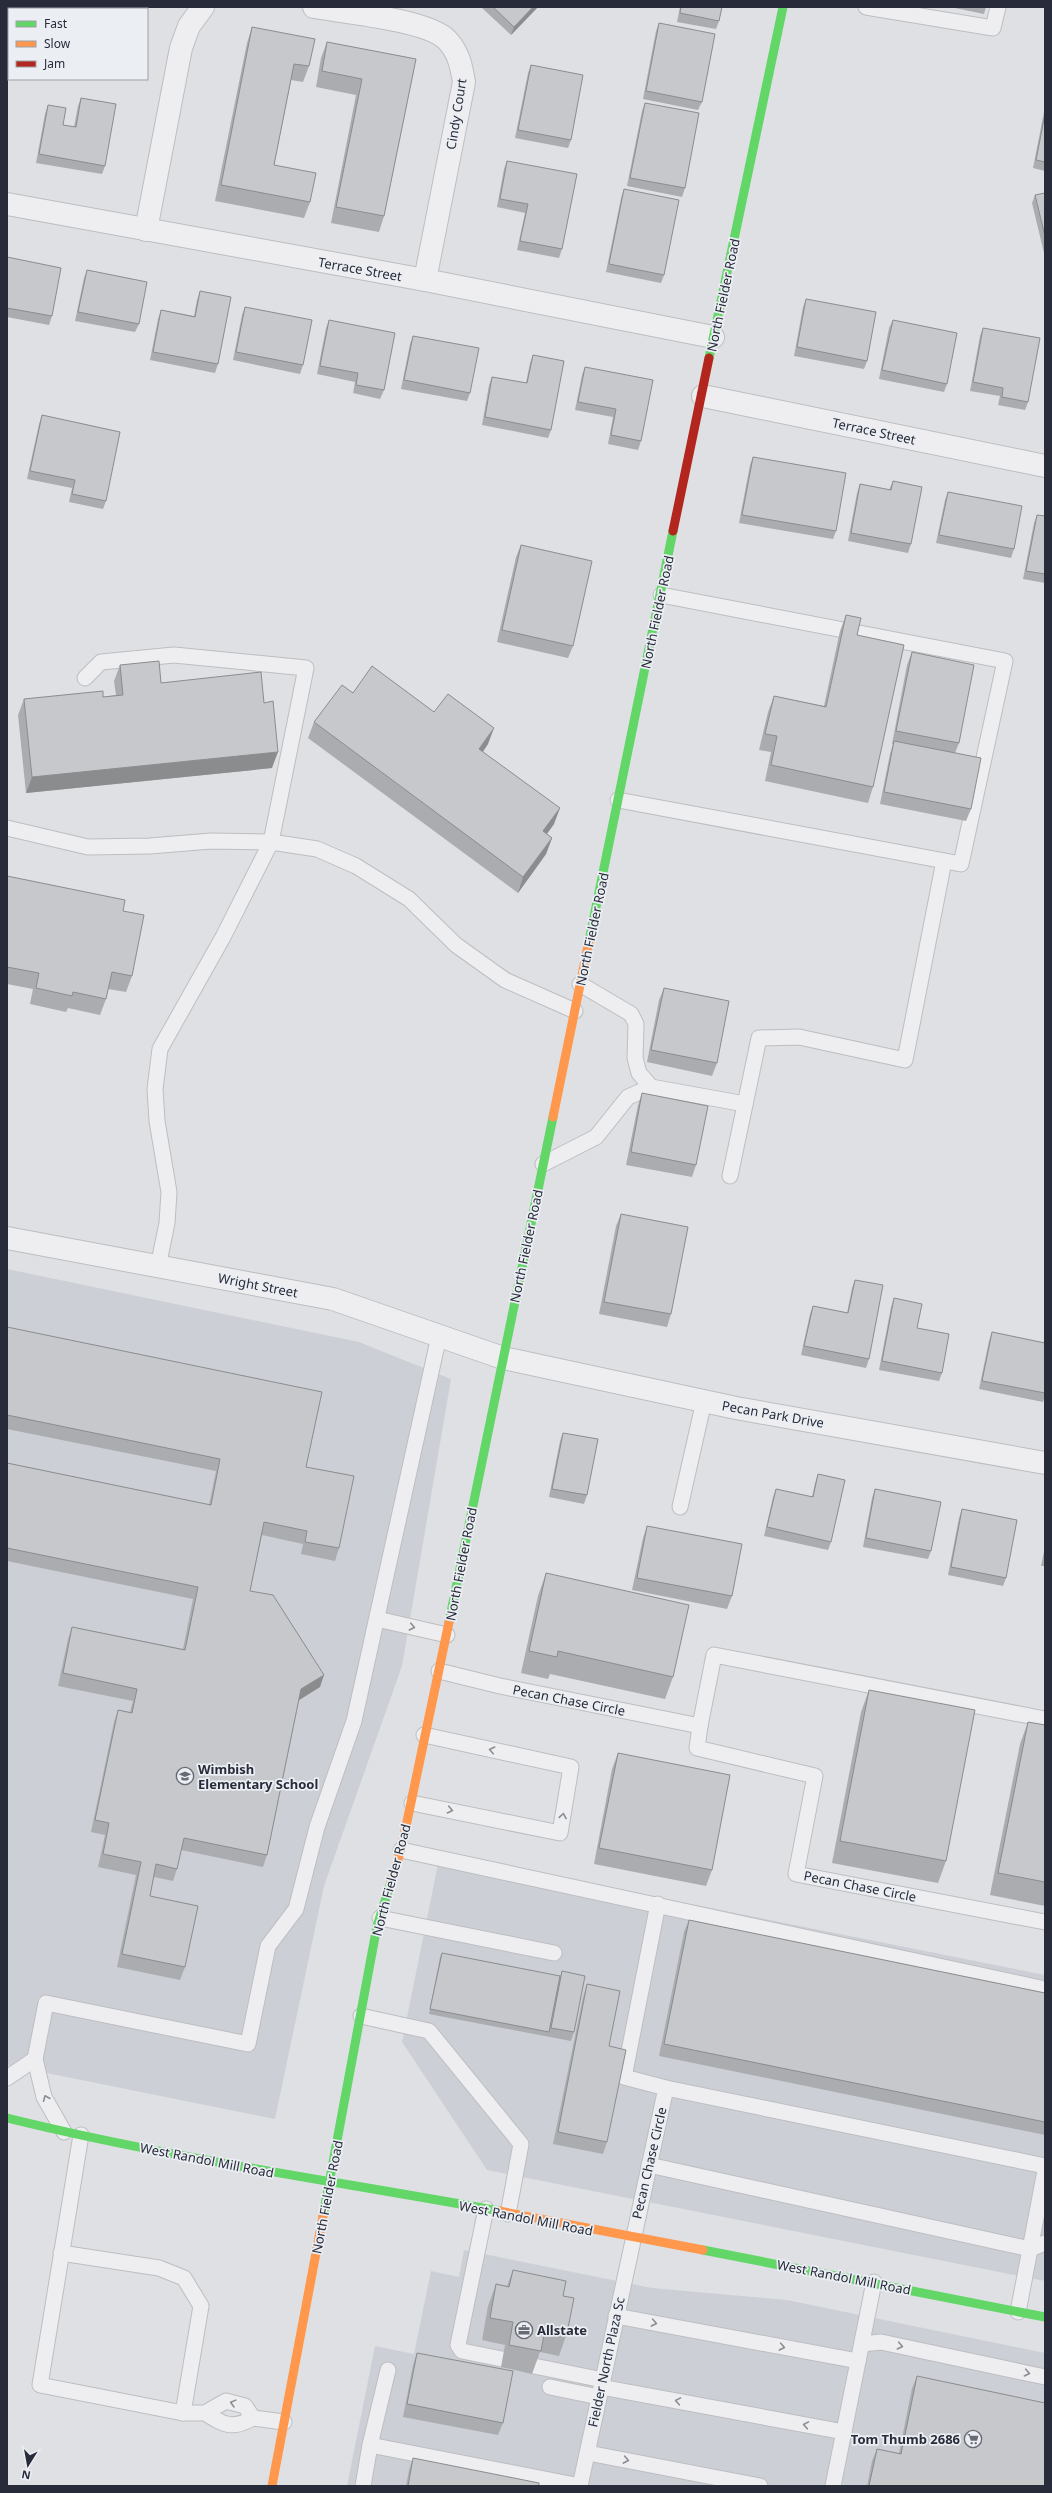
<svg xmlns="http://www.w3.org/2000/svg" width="1052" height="2493" viewBox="0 0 1052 2493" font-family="'Noto Sans',sans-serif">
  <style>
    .built { fill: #cdcfd6 }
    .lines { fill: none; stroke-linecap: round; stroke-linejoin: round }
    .lane-casing { stroke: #bcbec1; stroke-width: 17 }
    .street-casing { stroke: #bcbec1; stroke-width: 24 }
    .lane { stroke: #eeeef0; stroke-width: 15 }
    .street { stroke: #eeeef0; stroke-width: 22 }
    .fast { stroke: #63d668; stroke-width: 9 }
    .slow { stroke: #ff974d; stroke-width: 9 }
    .jam { stroke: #b3261e; stroke-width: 9 }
    .wall { fill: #aaacaf }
    .shaded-wall { fill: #8b8c8e }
    .building { fill: #c6c8cb; stroke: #8b8c8e }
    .oneway { stroke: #8b8d95 }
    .labels { text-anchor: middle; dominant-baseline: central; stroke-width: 3.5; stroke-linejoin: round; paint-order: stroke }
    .street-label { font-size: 13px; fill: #282c3a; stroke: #ebeef3 }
    .poi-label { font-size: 13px; font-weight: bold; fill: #282c3a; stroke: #ebeef3; text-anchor: start }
  </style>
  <rect width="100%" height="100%" fill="#dee0e3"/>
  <g class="built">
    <polygon points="7,1269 359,1342 451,1379 402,1666 324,1886 275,2119 7,2065"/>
    <polygon points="440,1854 1045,1975 1045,2281 487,2170 402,2042"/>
    <polygon points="464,2250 652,2288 787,2300 1045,2353 1045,2486 347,2486 375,2346 414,2354 431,2271 459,2277"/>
  </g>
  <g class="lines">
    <defs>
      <g id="lane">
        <polyline points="866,7 993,28 998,7"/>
        <polyline points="618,800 961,864 1005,661 661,595"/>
        <polyline points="7,828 88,847 150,846 211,841 271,842 306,668 174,655 101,662 85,678"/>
        <polyline points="580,984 631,1014 636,1024 635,1058 639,1073 651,1087"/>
        <polyline points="543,1164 596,1137 628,1097 651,1087 745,1104"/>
        <polyline points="730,1176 759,1038 799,1037 905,1060 944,861"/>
        <polyline points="158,1267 167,1223 169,1192 157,1121 155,1089 160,1049 223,937 271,842 317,849 356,866 409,899 456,945 505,980 575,1011"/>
        <polyline points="680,1507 704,1401"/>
        <polyline points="377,1619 447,1635"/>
        <polyline points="439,1671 500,1686 700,1726 697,1748 815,1776 796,1874 1045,1922"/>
        <polyline points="700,1726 714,1655 1045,1719"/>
        <polyline points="412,1803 560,1833 571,1767 424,1735"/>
        <polyline points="401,1850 1045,1989"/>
        <polyline points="658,1904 624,2077 666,2088 1045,2166"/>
        <polyline points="380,1918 554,1953"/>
        <polyline points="361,2016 429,2031 521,2144 508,2214"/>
        <polyline points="7,2078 35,2059"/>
        <polyline points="64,2132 44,2097 35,2059 46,2003 248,2044 268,1946 296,1909 317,1827 354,1721 439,1336"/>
        <polyline points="649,2165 1030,2249 1045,2243"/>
        <polyline points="486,2209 458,2345 462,2351 502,2359"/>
        <polyline points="61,2253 159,2268 184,2278 201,2306 183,2413 40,2385 81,2135"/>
        <polyline points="1018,2312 1045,2171"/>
        <polyline points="616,2316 858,2361"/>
        <polyline points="862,2344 881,2342 1045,2377"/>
        <polyline points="534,2366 603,2380"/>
        <polyline points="550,2387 599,2397"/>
        <polyline points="601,2387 844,2432"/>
        <path d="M183,2413H205L226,2401L245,2406L253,2418C232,2430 224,2425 205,2413"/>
        <polyline points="253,2418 284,2422"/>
        <polyline points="370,2445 388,2370"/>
        <polyline points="588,2453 760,2486"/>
        <polyline points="363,2486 370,2445 580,2486"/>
        <polyline points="580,2486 666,2088"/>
        <polyline points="833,2486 874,2282"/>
      </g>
      <g id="street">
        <path d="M314,7C344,12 428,20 447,40C459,53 461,65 464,82L425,280"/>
        <polyline points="7,204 425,280 713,337"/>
        <polyline points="146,230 181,48 189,26 203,7"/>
        <polyline points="703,396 1045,466"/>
        <polyline points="7,1238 333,1299 503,1358 736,1408 1045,1463"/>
      </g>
    </defs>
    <use href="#lane" class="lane-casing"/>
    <use href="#street" class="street-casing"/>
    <use href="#lane" class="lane"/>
    <use href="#street" class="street"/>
    <g class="fast">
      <polyline points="709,358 783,7"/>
      <polyline points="589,941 673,531"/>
      <polyline points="449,1622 553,1117"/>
      <path d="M7,2118C169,2158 335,2181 499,2211"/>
      <polyline points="323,2216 377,1926 391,1882"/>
      <polyline points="703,2250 1045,2317"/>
    </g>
    <g class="slow">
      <polyline points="553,1117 589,941"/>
      <polyline points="391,1882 401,1850 449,1622"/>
      <polyline points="499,2211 703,2250"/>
      <polyline points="272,2486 323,2216"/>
    </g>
    <polyline class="jam" points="673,531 709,358"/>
  </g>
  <g class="wall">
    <polygon points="481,7 538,7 511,35"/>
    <polygon points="680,7 722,7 719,21 716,29 677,22"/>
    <polygon points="950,7 986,7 984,14"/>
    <polygon points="659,23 702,102 698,110 643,99 656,31"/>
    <polygon points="252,27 309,66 303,82 291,80 274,165 310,202 304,218 215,201 247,43"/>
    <polygon points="327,42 416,59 384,216 379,232 331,223 356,95 316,87 321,58"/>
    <polygon points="531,65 571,140 568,148 515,138 528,73"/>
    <polygon points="81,98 105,166 102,174 36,163 45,114 48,105 63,125 74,127 78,106"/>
    <polygon points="645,103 685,188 682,197 627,186 642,111"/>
    <polygon points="1045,107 1045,171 1033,168"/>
    <polygon points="507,161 562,249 559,258 517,250 525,213 497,207 504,169"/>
    <polygon points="624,189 664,275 661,283 606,272 621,198"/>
    <polygon points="1045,193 1045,257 1032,203 1035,195"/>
    <polygon points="7,257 52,316 49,325 7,317"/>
    <polygon points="87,270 139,324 135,332 75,321 84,278"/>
    <polygon points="200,291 218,364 215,373 150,360 158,319 161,310 194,316 197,300"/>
    <polygon points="806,299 867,361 864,369 794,356 803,307"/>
    <polygon points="245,307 303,365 300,374 233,360 242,315"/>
    <polygon points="329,320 384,390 380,399 353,393 355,382 317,374 326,328"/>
    <polygon points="893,320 947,384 944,392 879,379 889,328"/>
    <polygon points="983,328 1028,402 1025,410 998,405 1000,396 970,391 980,336"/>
    <polygon points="413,336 470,393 467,401 401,389 410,344"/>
    <polygon points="533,355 551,430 548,438 482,425 489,385 492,377 526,383 530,363"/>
    <polygon points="585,367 641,441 638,450 608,444 613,417 575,410 582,375"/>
    <polygon points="42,415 106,501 103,509 69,502 72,488 27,479 39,424"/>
    <polygon points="753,457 836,531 833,539 739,523 750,465"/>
    <polygon points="893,481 911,544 908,553 848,541 857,493 860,484 889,490"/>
    <polygon points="948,492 1014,549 1011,558 936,543 945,500"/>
    <polygon points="1037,515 1045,516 1045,583 1023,579 1034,523"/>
    <polygon points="521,545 573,646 568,658 497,642 516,557"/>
    <polygon points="846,615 857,635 873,787 868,803 765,781 771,752 759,750 768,712 774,696 824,706 840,631"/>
    <polygon points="912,652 959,743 955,753 971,809 966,821 880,804 890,754 893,744 892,744 907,665"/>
    <polygon points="120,665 161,683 264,703 272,768 26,793 18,715 24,699 103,697 116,695 114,681"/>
    <polygon points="353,693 434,712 488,744 483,752 554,824 547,834 552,838 546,854 518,893 308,738 314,722"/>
    <polygon points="7,876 123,911 132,976 126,992 108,989 106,999 100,1015 68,1008 66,1012 30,1004 33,989 7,984"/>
    <polygon points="664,988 717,1063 712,1076 647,1062 659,1000"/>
    <polygon points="642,1093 696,1165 692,1177 626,1165 638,1105"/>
    <polygon points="621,1214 671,1314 667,1327 599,1314 616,1226"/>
    <polygon points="855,1280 869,1359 866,1368 801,1355 810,1314 813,1306 847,1313 852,1288"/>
    <polygon points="894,1298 917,1328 942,1373 939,1381 879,1370 891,1307"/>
    <polygon points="7,1327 306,1467 339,1548 335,1561 301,1554 303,1544 262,1535 250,1591 320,1687 299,1700 267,1855 263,1867 181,1850 177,1869 173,1881 154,1877 150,1896 185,1967 180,1980 117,1967 136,1875 98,1867 105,1835 91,1832 114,1722 118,1710 130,1712 133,1701 58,1686 68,1639 72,1627 183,1649 193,1599 7,1561 7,1463 209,1505 216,1471 7,1429"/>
    <polygon points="992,1332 1045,1343 1045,1395 1043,1402 979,1389 989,1341"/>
    <polygon points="563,1433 587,1495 584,1504 549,1497 560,1441"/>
    <polygon points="818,1474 831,1542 828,1550 764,1536 773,1497 776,1489 812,1497 815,1483"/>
    <polygon points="875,1489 931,1551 928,1559 863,1547 872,1498"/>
    <polygon points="962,1509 1006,1578 1003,1586 948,1575 959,1518"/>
    <polygon points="647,1526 732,1596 727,1609 632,1590 643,1538"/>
    <polygon points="1045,1547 1045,1566 1041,1566"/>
    <polygon points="546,1573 673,1677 665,1699 550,1674 548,1679 521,1673 538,1596"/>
    <polygon points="869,1690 946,1861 938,1883 832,1863 861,1712"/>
    <polygon points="1028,1722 1045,1725 1045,1906 990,1895 1020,1744"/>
    <polygon points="618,1753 712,1870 706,1886 594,1864 612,1769"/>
    <polygon points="689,1920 1045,1993 1045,2135 659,2056 684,1932"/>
    <polygon points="442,1953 560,1976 562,1971 574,2032 571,2041 429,2014 440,1957"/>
    <polygon points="587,1984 609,2046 607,2142 603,2154 553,2144 583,1997"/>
    <polygon points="513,2270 563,2296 567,2333 559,2356 540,2352 532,2374 501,2367 505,2345 482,2340 488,2306 496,2284 507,2286"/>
    <polygon points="417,2353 503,2423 498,2435 403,2417 413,2365"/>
    <polygon points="917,2376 1045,2486 867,2486 872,2461 877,2449 899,2453 912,2388"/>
    <polygon points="413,2458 539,2486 406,2486 409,2470"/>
  </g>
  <g class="shaded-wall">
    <polygon points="533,7 538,7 511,35 514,27"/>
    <polygon points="494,728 488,744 473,765 479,749"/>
    <polygon points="278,752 272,768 26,793 32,777"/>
    <polygon points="560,808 554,824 537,847 543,831"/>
    <polygon points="552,838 546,854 518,893 523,877"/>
    <polygon points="324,1675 320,1687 296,1702 301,1689"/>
  </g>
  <g class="building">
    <polygon points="79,7 138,7 137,9 78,9"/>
    <polygon points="493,7 533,7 514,27"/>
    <polygon points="681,7 722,7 719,21 680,13"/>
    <polygon points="659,23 715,34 702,102 646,91"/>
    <polygon points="252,27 315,39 309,66 294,64 274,165 316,173 310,202 221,185"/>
    <polygon points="327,42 416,59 384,216 336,207 362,79 322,71"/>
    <polygon points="531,65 583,75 571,140 518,130"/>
    <polygon points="81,98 116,104 105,166 39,154 48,105 66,108 63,125 76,127"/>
    <polygon points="645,103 699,113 685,188 630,178"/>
    <polygon points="1045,114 1045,162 1036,160"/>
    <polygon points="507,161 577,174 562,249 520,241 528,204 500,199"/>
    <polygon points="624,189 679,200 664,275 609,264"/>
    <polygon points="1045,193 1045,236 1035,195"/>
    <polygon points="7,257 61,268 52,316 7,308"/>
    <polygon points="87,270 147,282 139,324 78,312"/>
    <polygon points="200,291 231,297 218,364 153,352 161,310 195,317"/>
    <polygon points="806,299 876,312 867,361 797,347"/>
    <polygon points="245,307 312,320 303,365 236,352"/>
    <polygon points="329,320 395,333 384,390 356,385 358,373 320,366"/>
    <polygon points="893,320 957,333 947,384 882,370"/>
    <polygon points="983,328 1040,338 1028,402 1002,397 1003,388 973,382"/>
    <polygon points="413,336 479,348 470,393 404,380"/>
    <polygon points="533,355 564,361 551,430 485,417 492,377 527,383"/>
    <polygon points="585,367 653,380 641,441 611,435 616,409 578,402"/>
    <polygon points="42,415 120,432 106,501 72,494 75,480 30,471"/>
    <polygon points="753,457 846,473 836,531 742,515"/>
    <polygon points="893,481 922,487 911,544 851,533 860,484 891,490"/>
    <polygon points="948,492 1022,506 1014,549 939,535"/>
    <polygon points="1037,515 1045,516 1045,574 1026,571"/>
    <polygon points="521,545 592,561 573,646 502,630"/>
    <polygon points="846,615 861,618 857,635 904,645 873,787 771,765 777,736 765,734 774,696 826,707"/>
    <polygon points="912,652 974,665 959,743 896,731"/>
    <polygon points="159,661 161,683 261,672 264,703 273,701 278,752 32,777 24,699 103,691 103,697 123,695 120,665"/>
    <polygon points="372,666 434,712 448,694 494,728 479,749 560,808 543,831 552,838 523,877 314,722 342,685 353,693"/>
    <polygon points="894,741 981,758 971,809 884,792"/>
    <polygon points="7,876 125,900 123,911 144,915 132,976 112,972 106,999 73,992 72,996 36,988 39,973 7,967"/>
    <polygon points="664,988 729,1001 717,1063 651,1050"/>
    <polygon points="642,1093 708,1106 696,1165 631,1152"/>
    <polygon points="621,1214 688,1227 671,1314 604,1302"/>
    <polygon points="855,1280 883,1285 869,1359 804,1346 813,1306 848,1313"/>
    <polygon points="894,1298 922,1304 917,1328 949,1334 942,1373 882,1361"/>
    <polygon points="7,1327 322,1392 306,1467 354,1476 339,1548 305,1542 307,1531 264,1522 250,1591 273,1595 324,1675 301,1689 267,1855 184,1838 177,1869 156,1864 150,1896 198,1906 185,1967 122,1954 141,1862 103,1854 109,1823 95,1820 118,1710 132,1713 137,1689 63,1673 72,1627 185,1650 198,1587 7,1548 7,1463 211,1505 220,1459 7,1415"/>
    <polygon points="992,1332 1045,1343 1045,1393 982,1381"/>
    <polygon points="563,1433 598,1439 587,1495 552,1489"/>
    <polygon points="818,1474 845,1480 831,1542 767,1527 776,1489 813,1497"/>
    <polygon points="875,1489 941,1502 931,1551 866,1538"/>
    <polygon points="962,1509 1017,1520 1006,1578 951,1567"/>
    <polygon points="647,1526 742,1544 732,1596 637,1578"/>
    <polygon points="546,1573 689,1605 673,1677 558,1651 557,1657 529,1651"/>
    <polygon points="869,1690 975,1710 946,1861 840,1841"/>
    <polygon points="1028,1722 1045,1725 1045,1882 998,1873"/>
    <polygon points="618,1753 730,1775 712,1870 599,1848"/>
    <polygon points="689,1920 1045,1993 1045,2122 664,2044"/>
    <polygon points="442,1953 560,1976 549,2032 430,2009"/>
    <polygon points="562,1971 585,1976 574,2032 551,2028"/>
    <polygon points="587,1984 620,1991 609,2046 626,2050 607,2142 558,2132"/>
    <polygon points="513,2270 566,2281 563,2296 574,2298 567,2333 545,2329 541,2351 509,2345 513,2322 490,2318 496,2284 509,2287"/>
    <polygon points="417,2353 513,2371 503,2423 407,2404"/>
    <polygon points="917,2376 1045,2403 1045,2486 869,2486 877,2449 901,2454"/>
    <polygon points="413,2458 539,2483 539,2486 408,2486"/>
  </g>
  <defs><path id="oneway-chevron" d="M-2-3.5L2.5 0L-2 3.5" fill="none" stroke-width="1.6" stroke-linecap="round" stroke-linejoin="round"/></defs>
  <g class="oneway">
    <use href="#oneway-chevron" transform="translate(412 1627) rotate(13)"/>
    <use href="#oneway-chevron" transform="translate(492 1750) rotate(-168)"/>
    <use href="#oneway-chevron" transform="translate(450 1810) rotate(12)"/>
    <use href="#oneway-chevron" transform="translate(563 1816) rotate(-81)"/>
    <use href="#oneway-chevron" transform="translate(46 2098) rotate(-113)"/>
    <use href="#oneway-chevron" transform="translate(654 2323) rotate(11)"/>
    <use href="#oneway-chevron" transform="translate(900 2346) rotate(12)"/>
    <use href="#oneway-chevron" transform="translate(782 2347) rotate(11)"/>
    <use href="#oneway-chevron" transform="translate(1027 2373) rotate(12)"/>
    <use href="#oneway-chevron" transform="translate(678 2401) rotate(-170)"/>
    <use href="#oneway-chevron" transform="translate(233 2403) rotate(-165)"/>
    <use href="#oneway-chevron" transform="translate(806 2425) rotate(-170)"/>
    <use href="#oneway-chevron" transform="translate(626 2460) rotate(11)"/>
  </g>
  <defs>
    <symbol id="school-ring" viewBox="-11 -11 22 22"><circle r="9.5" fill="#ebeef3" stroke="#686b75" stroke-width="1.5"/><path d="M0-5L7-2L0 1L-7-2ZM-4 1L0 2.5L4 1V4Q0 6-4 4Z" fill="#686b75"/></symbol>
    <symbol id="office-ring" viewBox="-11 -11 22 22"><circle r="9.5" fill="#ebeef3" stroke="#686b75" stroke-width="1.5"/><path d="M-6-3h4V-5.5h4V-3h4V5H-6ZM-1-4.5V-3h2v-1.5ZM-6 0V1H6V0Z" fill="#686b75"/></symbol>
    <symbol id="supermarket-ring" viewBox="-11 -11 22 22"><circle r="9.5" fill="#ebeef3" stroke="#686b75" stroke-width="1.5"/><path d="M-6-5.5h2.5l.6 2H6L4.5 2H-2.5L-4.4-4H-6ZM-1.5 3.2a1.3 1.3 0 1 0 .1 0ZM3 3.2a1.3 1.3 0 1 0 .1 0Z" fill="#686b75"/></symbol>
  </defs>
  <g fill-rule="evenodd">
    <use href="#school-ring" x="175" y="1766" width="20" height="20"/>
    <use href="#office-ring" x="514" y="2320" width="20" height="20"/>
    <use href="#supermarket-ring" x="963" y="2429" width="20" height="20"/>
  </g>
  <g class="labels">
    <g class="street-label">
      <text transform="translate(456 114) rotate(-81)">Cindy Court</text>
      <text transform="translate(360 269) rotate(10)">Terrace Street</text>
      <text transform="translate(723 295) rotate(-78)">North Fielder Road</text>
      <text transform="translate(874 431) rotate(12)">Terrace Street</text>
      <text transform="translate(657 612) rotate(-78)">North Fielder Road</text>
      <text transform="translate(592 929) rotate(-78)">North Fielder Road</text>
      <text transform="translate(526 1246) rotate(-78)">North Fielder Road</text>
      <text transform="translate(258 1285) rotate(11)">Wright Street</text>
      <text transform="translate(773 1414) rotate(10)">Pecan Park Drive</text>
      <text transform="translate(461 1564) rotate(-79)">North Fielder Road</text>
      <text transform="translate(569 1700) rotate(11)">Pecan Chase Circle</text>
      <text transform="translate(391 1880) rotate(-75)">North Fielder Road</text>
      <text transform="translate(860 1886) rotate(11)">Pecan Chase Circle</text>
      <text transform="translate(207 2160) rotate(11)">West Randol Mill Road</text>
      <text transform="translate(649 2163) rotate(-77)">Pecan Chase Circle</text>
      <text transform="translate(327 2197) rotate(-79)">North Fielder Road</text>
      <text transform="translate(526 2218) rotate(11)">West Randol Mill Road</text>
      <text transform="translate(844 2277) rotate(11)">West Randol Mill Road</text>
      <text transform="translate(606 2362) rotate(-78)">Fielder North Plaza Sc</text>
    </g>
    <g class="poi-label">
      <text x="198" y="1769">Wimbish<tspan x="198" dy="15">Elementary School</tspan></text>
      <text x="537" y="2330">Allstate</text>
      <text x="960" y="2439" text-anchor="end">Tom Thumb 2686</text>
    </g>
  </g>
  <rect width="1052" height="2493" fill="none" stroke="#282c3a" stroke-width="16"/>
  <rect x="8" y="8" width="140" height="72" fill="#ebeef3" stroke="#9da0a9"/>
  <rect x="16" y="21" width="20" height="6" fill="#63d668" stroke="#9da0a9"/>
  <text x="44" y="28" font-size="12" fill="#282c3a">Fast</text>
  <rect x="16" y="41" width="20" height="6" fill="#ff974d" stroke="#9da0a9"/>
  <text x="44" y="48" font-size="12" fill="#282c3a">Slow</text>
  <rect x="16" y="61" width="20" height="6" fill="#b3261e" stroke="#9da0a9"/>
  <text x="44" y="68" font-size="12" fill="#282c3a">Jam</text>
  <g transform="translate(28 2465) rotate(191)" stroke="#ebeef3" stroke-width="3" paint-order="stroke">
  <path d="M0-3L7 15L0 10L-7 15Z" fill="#282c3a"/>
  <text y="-6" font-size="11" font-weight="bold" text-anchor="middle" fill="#282c3a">N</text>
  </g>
</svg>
